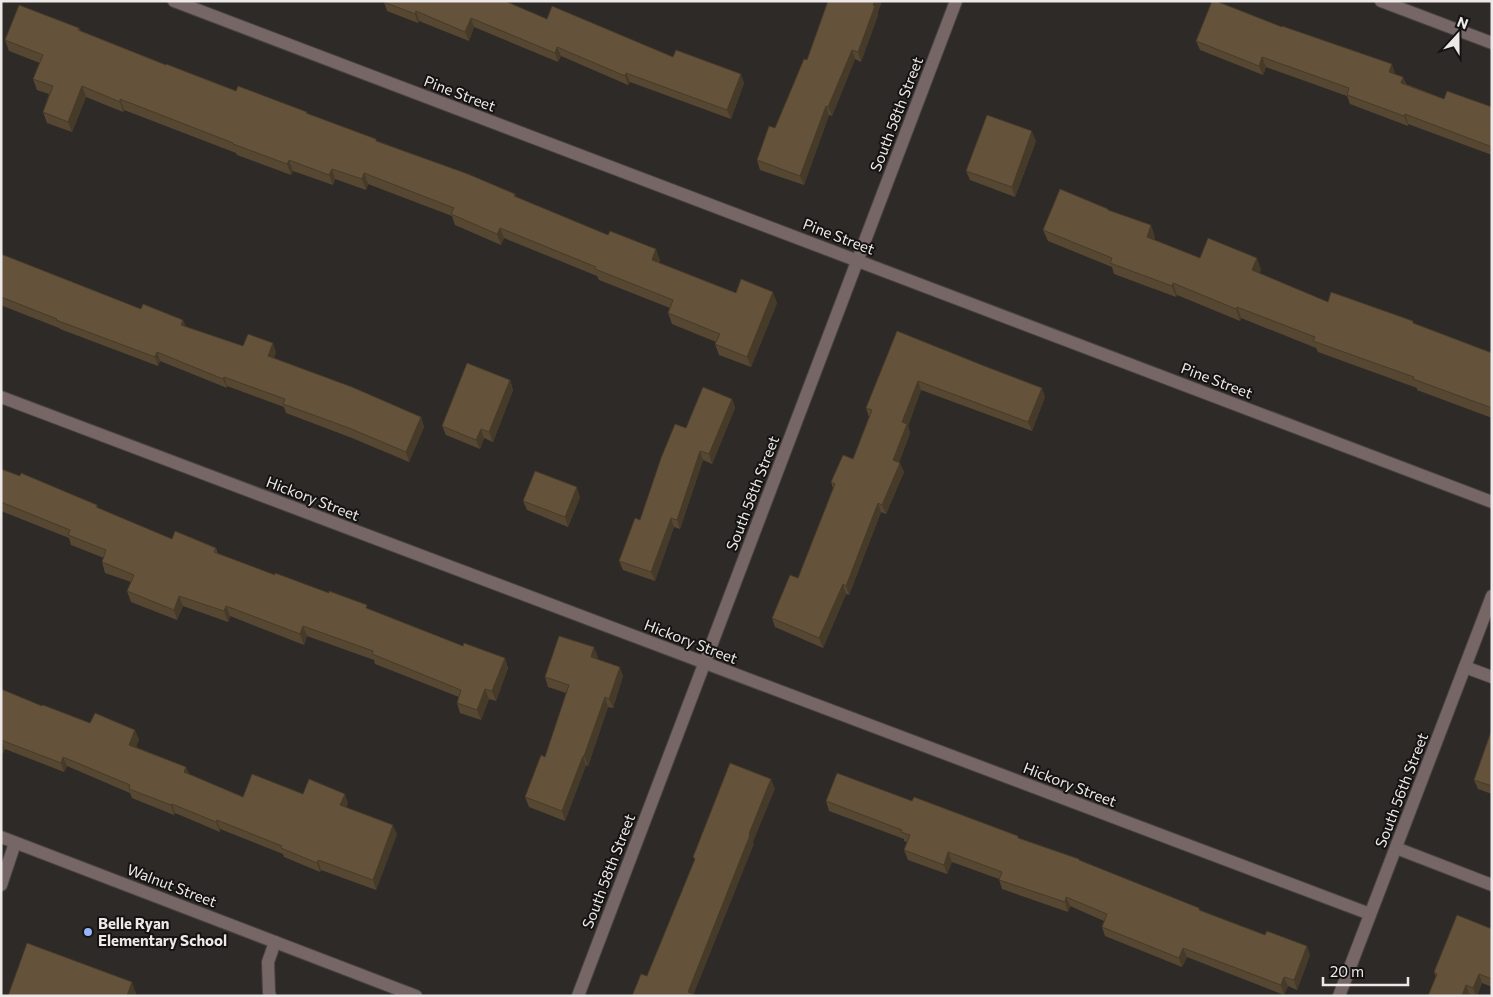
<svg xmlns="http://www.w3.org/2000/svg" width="1493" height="997" viewBox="0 0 1493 997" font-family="Commissioner,sans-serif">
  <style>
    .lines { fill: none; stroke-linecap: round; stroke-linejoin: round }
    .service-casing { stroke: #494542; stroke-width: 14 }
    .minor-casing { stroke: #494542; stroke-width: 14 }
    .service { stroke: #766665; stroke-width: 12 }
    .minor { stroke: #766665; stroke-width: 12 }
    .wall { fill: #564732 }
    .shaded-wall { fill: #463a29 }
    .building { fill: #64533a; stroke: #463a29 }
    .poi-dot { fill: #95b6fd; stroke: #151312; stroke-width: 2 }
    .labels { text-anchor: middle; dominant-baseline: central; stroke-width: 4; stroke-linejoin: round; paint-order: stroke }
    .street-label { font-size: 15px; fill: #ede9e8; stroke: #151312 }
    .poi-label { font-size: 15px; font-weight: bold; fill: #ede9e8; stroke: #151312; text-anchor: start }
  </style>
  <rect width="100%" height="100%" fill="#2e2a27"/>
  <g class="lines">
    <defs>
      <g id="service">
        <polyline points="1465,667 1492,677"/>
        <polyline points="1,885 15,843"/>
        <polyline points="270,996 269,992 268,962 275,942"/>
      </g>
      <g id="minor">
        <polyline points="174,1 1492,502"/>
        <polyline points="1381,1 1492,43"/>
        <polyline points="1,397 1370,914"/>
        <polyline points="1,837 416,996"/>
        <polyline points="1396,848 1492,885"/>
        <polyline points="578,996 956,1"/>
        <polyline points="1339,996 1492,596"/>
      </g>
    </defs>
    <use href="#service" class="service-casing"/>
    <use href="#minor" class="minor-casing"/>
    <use href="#service" class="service"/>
    <use href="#minor" class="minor"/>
  </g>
  <g class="wall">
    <polygon points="828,1 882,1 878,12 878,15 861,62 855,59 832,116 829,115 804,185 760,170 757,160 775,128 807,60"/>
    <polygon points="384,2 547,19 673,57 744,83 731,119 630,82 628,85 561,56 558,62 474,27 469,41 419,21 418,23 387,11"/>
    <polygon points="79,28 81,31 166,65 236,91 307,112 308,114 515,194 516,197 660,260 659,263 736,293 777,303 751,367 719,355 715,344 716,342 672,324 668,313 670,308 599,280 597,276 504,238 501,245 455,225 452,216 368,184 366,190 335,179 333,185 293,171 291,175 237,155 236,153 124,110 123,112 86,97 72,132 47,123 43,112 49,94 37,90 33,79 40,63 9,51 5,40"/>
    <polygon points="1196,41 1395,73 1395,74 1403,77 1406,84 1444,99 1492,107 1492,155 1408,124 1408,126 1350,104 1347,96 1266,67 1263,75 1200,50"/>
    <polygon points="1036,141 1015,197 970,180 966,171"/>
    <polygon points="1109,210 1155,237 1154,240 1200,258 1261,269 1259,274 1328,302 1414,324 1492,353 1492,418 1417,390 1417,388 1318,352 1316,348 1241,318 1240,321 1177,295 1176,297 1114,274 1112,267 1048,241 1043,230"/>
    <polygon points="1,254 186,327 243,346 276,352 274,358 421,417 424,427 409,462 352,438 286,413 284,407 227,386 227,388 160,361 158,366 60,329 59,328 3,306 1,303"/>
    <polygon points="897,331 1045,397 1032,431 921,390 908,426 910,433 899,462 904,472 886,514 881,512 849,595 846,594 823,648 775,627 772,618 798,578 833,488 831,482 853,459 869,417 866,408"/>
    <polygon points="510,380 513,390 493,442 484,438 480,449 446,435 442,426"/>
    <polygon points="732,399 735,408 712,464 703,460 680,529 674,527 655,581 623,570 619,561 686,428"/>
    <polygon points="1,469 97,505 99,509 172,539 216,548 218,554 369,609 463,646 505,658 508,668 496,701 489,699 481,720 460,713 457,703 459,697 375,664 374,660 307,636 304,645 230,616 228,622 183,606 177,620 131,602 127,591 131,582 105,573 102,562 104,558 71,545 69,538 1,511"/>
    <polygon points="580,497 568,527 527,510 523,501"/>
    <polygon points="598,657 597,659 623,676 613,708 608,707 588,766 586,765 565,821 529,807 525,797 545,757 566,693 548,687 545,677"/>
    <polygon points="1,689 42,706 90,723 139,739 136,747 186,767 189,774 243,797 303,794 348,803 346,808 397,834 376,890 321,870 320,872 284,857 283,854 220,829 220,832 175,813 174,815 132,798 130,793 67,766 64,772 5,749 3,753 1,752"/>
    <polygon points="1492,729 1492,794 1478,789 1474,780"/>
    <polygon points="826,801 912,801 1079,859 1080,861 1199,908 1200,910 1310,955 1297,990 1288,986 1284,995 1187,957 1182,967 1105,936 1102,927 1104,921 1070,906 1068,912 1002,889 999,879 952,862 947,874 908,860 904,850 907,842 904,841 904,839 829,811"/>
    <polygon points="1492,929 1492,987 1482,983 1477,996 1473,996 1469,994 1469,996 1428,996 1436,977 1434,972"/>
  </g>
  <g class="shaded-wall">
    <polygon points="875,1 882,1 878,12 878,15 861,62 858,52"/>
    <polygon points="416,11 419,21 418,23 415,14"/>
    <polygon points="471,18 474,27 469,41 465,32"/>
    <polygon points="557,47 561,56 558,62 555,53"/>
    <polygon points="852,50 855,59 832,116 828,107"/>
    <polygon points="1262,57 1266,67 1263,75 1259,66"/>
    <polygon points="1392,64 1395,73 1392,81 1389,72"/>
    <polygon points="626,73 630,82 628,85 625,76"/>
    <polygon points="741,74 744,83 731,119 727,110"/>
    <polygon points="1403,77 1406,87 1401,83"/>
    <polygon points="82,86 86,97 72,132 68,122"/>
    <polygon points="120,99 124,110 123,112 120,102"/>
    <polygon points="826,106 829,115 804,185 800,176"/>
    <polygon points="1405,114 1408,124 1408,126 1404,116"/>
    <polygon points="1032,131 1036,141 1015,197 1012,187"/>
    <polygon points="289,160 293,171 291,175 287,164"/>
    <polygon points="332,169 335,179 333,185 329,175"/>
    <polygon points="364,173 368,184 366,190 362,179"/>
    <polygon points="1151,225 1155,237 1151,248 1147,237"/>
    <polygon points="500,228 504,238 501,245 497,234"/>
    <polygon points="656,249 660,260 655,271 652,260"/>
    <polygon points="1257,258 1261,269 1256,282 1252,270"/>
    <polygon points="1173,283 1177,295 1176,297 1172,286"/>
    <polygon points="773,292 777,303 751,367 747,357"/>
    <polygon points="1237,307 1241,318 1240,321 1236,309"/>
    <polygon points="183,320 187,329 181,325"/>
    <polygon points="273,343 276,352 272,365 268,356"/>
    <polygon points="157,352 160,361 158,366 155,357"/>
    <polygon points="224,377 227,386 227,388 223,379"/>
    <polygon points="510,380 513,390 493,442 489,432"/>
    <polygon points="918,381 921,390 908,426 910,433 897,469 893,460 902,422"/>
    <polygon points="1042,388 1045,397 1032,431 1028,422"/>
    <polygon points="732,399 735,408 712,464 709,454"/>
    <polygon points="421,417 424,427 409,462 406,452"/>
    <polygon points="481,429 484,438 480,449 476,440"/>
    <polygon points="700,451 703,460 680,529 677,520"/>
    <polygon points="900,463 904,472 886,514 882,505"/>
    <polygon points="577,487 580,497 568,527 565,517"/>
    <polygon points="878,503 881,512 849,595 846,586"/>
    <polygon points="671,518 674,527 655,581 651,572"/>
    <polygon points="843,584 846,594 823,648 819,638"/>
    <polygon points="179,596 183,606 177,620 174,610"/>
    <polygon points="226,606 230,616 228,622 224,611"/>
    <polygon points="303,626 307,636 304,645 300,634"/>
    <polygon points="594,647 598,657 594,667 591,657"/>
    <polygon points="505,658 508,668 496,701 492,691"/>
    <polygon points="620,667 623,676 613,708 609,699"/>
    <polygon points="485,689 489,699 481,720 477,710"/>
    <polygon points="605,697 608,707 588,766 584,756"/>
    <polygon points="135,730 139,739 133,754 129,745"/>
    <polygon points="1,740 5,749 3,753 1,747"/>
    <polygon points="583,756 586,765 565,821 562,811"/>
    <polygon points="63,757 67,766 64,772 61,763"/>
    <polygon points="186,767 190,777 184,772"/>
    <polygon points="771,779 775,789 753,842 754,844 693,996 688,992 749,834"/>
    <polygon points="345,794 348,803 343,815 340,805"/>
    <polygon points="172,804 175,813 174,815 171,805"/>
    <polygon points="217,820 220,829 220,832 216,822"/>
    <polygon points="393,825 397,834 376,890 373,880"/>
    <polygon points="948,852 952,862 947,874 944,865"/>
    <polygon points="318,860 321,870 320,872 317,863"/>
    <polygon points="1066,897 1070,906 1068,912 1065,902"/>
    <polygon points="1307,946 1310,955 1297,990 1294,980"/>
    <polygon points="1183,948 1187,957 1182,967 1179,958"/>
    <polygon points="1479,974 1482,983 1477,996 1476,996 1473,988"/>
    <polygon points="1284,977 1288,986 1284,995 1281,985"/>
    <polygon points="132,982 137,996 127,996"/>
    <polygon points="1466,985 1469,994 1469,996 1462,996"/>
  </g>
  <g class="building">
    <polygon points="384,1 505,1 547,19 552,6 673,57 676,50 741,74 727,110 626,73 625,76 557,47 555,53 471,18 465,32 416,11 415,14 384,2"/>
    <polygon points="828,1 875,1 873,5 875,6 858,52 852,50 828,107 826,106 800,176 757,160 769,126 775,128 804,59 807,60"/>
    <polygon points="1212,1 1216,1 1282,27 1282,26 1392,64 1389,72 1403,77 1401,83 1444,99 1447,91 1492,107 1492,151 1490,150 1492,147 1405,114 1404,116 1347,95 1349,88 1262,57 1259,66 1196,41"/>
    <polygon points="19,5 79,28 78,30 166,65 166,64 236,91 238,86 307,112 306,113 376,139 376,141 468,174 515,194 514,196 608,235 610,231 656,249 652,260 736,293 741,279 773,292 747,357 715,344 720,334 668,313 673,300 595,269 596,267 500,228 497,234 451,214 454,208 364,173 362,179 332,169 329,175 289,160 287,164 233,144 233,143 120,99 120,102 82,86 68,122 43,112 53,86 33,79 43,55 5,40"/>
    <polygon points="987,115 1032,131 1012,187 966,171"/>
    <polygon points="1060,189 1108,209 1108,210 1151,225 1147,237 1200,258 1208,238 1257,258 1252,270 1328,302 1331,292 1413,321 1413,323 1492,353 1492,408 1413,379 1414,377 1313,341 1315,337 1237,307 1236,309 1173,283 1172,286 1110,263 1112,258 1043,230"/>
    <polygon points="1,254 141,309 143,304 183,320 181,325 243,346 248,334 273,343 268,356 352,387 421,417 406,452 349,428 283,404 285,399 224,377 223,379 157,352 155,357 56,320 57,319 1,297"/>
    <polygon points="897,331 987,367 1042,388 1028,422 918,381 902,422 907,424 893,460 900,463 882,505 878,503 846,586 843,584 819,638 772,618 790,575 798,578 835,484 831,482 843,455 853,459 872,410 866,408"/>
    <polygon points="467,363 510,380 489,432 481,429 476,440 442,426"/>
    <polygon points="703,387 732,399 709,454 700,451 677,520 671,518 651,572 619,561 635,518 640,520 661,458 675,424 686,428"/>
    <polygon points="1,469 20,476 21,473 97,505 96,507 172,539 175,531 216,548 214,552 275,575 275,573 329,593 329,591 367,605 366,608 463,646 464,643 505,658 492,691 485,689 477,710 457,703 461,690 372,654 373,651 303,626 300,634 226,606 224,611 179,596 174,610 127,591 134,575 102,562 106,550 68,535 70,530 1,502"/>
    <polygon points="535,471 577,487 565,517 523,501"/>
    <polygon points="559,636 594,647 591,657 620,667 609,699 605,697 584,756 583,756 562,811 525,797 541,755 545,757 569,685 545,677"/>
    <polygon points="1,689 42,706 43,705 90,723 95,713 135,730 129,745 186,767 184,772 243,797 252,774 303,794 309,779 345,794 340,805 393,825 373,880 318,860 317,863 281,848 282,846 217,820 216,822 172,804 171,805 129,789 130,785 63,757 61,763 1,740"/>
    <polygon points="1492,729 1492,786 1474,780"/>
    <polygon points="730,763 771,779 749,834 750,835 688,992 698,996 632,996 641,974 647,976 695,859 693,857"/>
    <polygon points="837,773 912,801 914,797 1018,836 1018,838 1079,859 1079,860 1199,908 1199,910 1265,935 1267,931 1307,946 1294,980 1284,977 1281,985 1183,948 1179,958 1102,927 1107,914 1066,897 1065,902 999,880 1002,872 948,852 944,865 904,850 910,835 901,832 902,830 826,801"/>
    <polygon points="1457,915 1492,929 1492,979 1479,974 1473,988 1466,985 1462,996 1428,996 1437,974 1434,972"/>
    <polygon points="27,943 132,982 127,996 8,996"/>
  </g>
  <circle class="poi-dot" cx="88" cy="932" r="5"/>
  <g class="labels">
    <g class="street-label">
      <text transform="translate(460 93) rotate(21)">Pine Street</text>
      <text transform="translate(896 114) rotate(-69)">South 58th Street</text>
      <text transform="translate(839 236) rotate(21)">Pine Street</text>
      <text transform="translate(1217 380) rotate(21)">Pine Street</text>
      <text transform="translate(752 493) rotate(-69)">South 58th Street</text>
      <text transform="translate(313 498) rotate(21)">Hickory Street</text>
      <text transform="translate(691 641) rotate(21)">Hickory Street</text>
      <text transform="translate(1070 784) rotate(21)">Hickory Street</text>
      <text transform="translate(1401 790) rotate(-69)">South 56th Street</text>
      <text transform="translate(608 871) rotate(-69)">South 58th Street</text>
      <text transform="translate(172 885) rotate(21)">Walnut Street</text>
    </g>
    <g class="poi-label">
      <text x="98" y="923">Belle Ryan<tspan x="98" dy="17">Elementary School</tspan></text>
    </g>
  </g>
  <rect width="1493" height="997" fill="none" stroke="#ede9e8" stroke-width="5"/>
  <g transform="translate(1458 35) rotate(21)" stroke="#151312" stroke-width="4" paint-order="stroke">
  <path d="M0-4L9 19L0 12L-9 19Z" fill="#ede9e8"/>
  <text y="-8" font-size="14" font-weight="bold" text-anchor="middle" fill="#ede9e8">N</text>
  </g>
  <path d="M1323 977v8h85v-8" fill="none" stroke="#ede9e8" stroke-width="2.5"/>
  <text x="1330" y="977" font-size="15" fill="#ede9e8" stroke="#151312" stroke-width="4" paint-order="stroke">20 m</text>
</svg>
